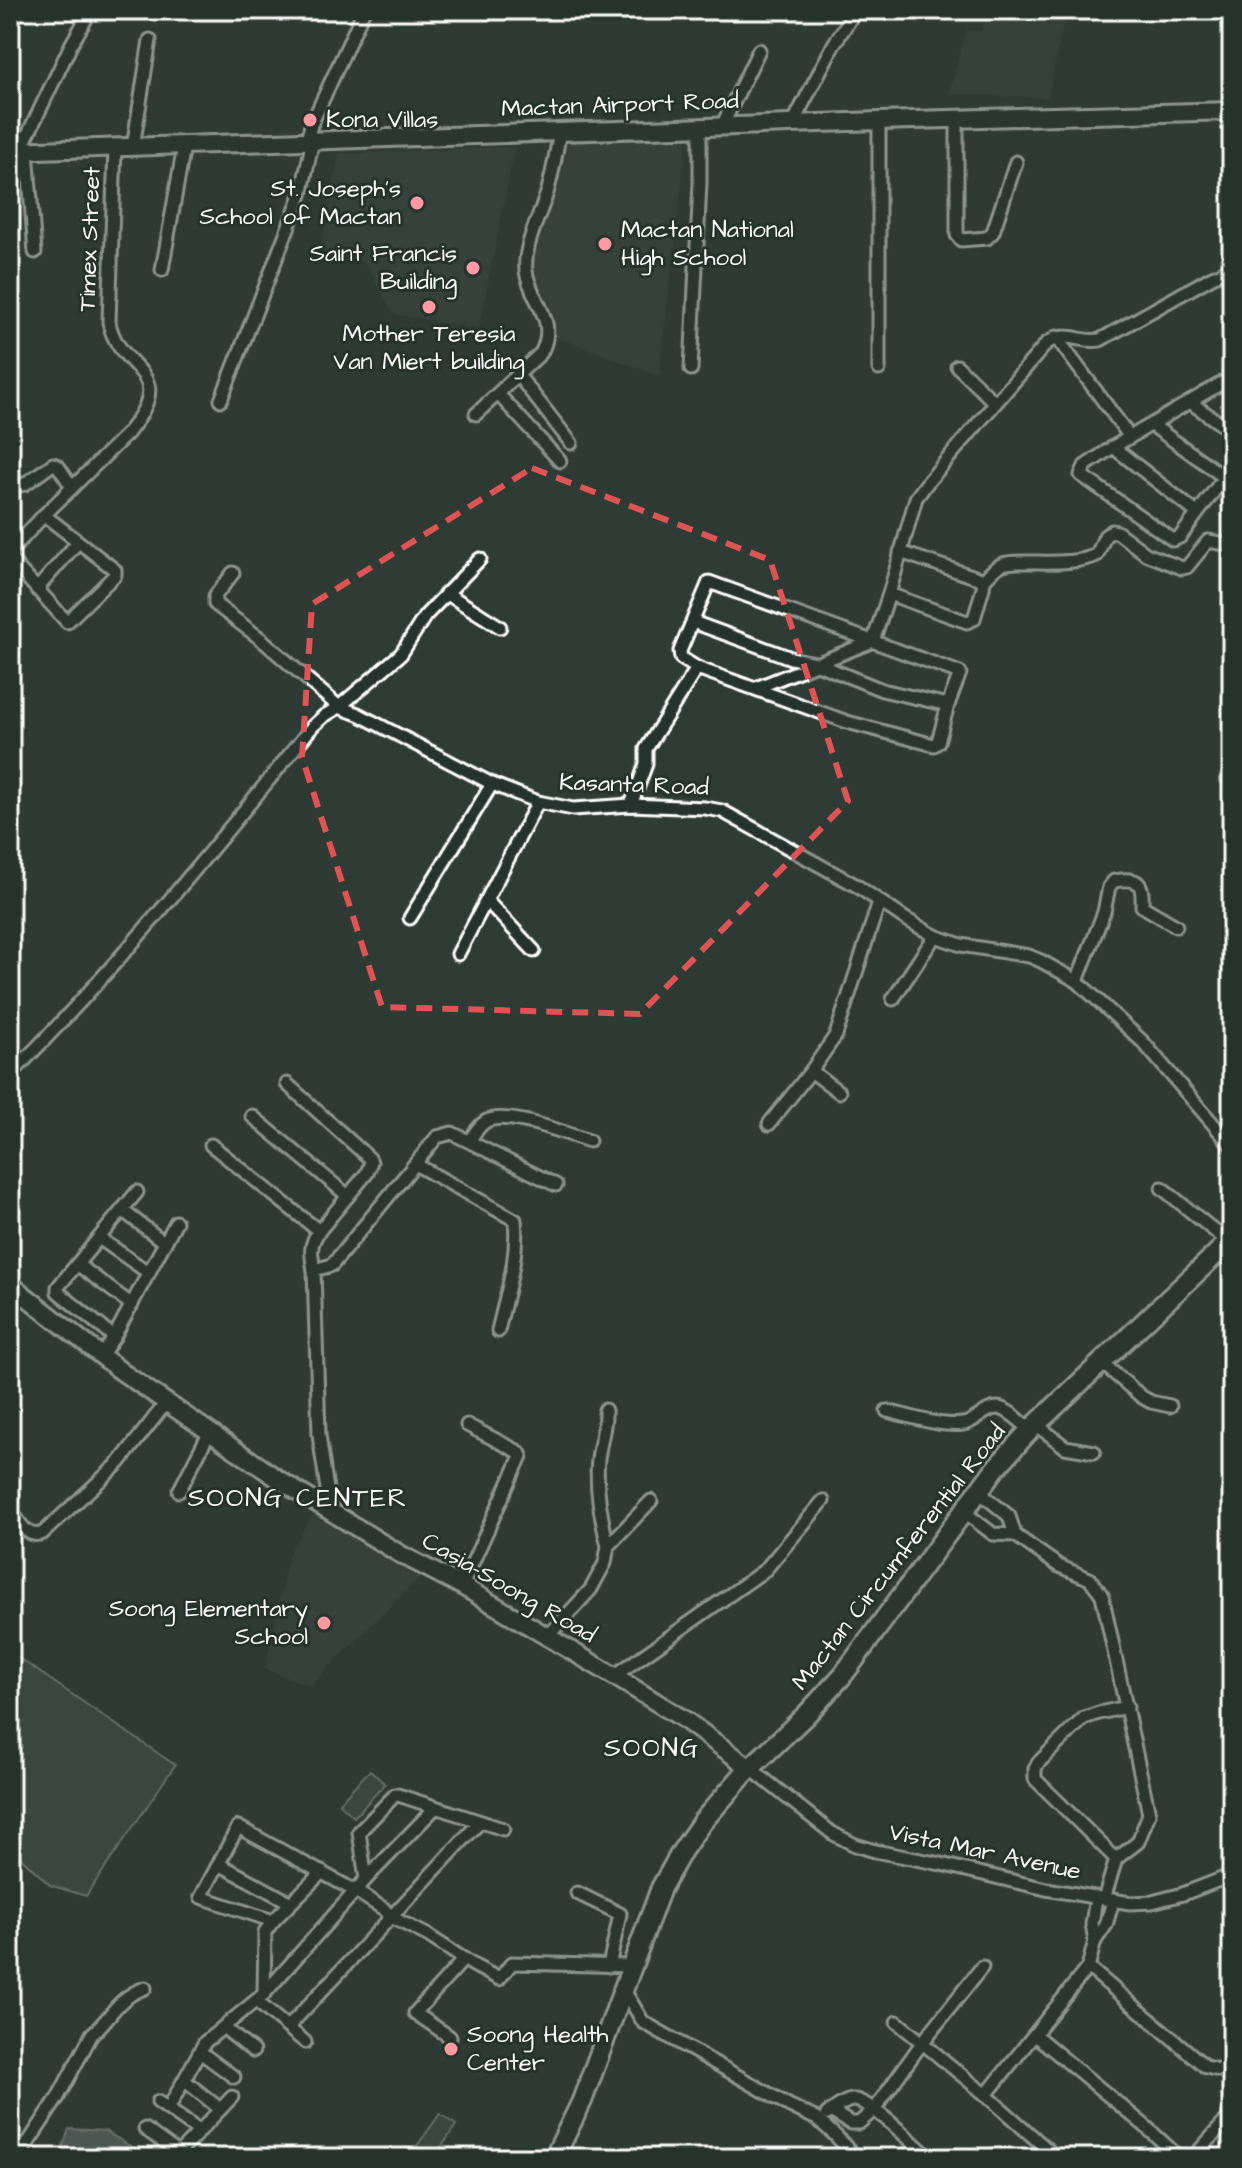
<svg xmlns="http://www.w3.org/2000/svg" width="1242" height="2168" viewBox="0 0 1242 2168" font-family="'Architects Daughter',sans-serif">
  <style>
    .built { fill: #3c4842 }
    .green { fill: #4a544f; stroke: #a4aaa7; stroke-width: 2 }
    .water { fill: #707975; stroke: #a9afac; stroke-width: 2 }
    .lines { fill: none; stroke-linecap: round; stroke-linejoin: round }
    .street-casing { stroke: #fff; stroke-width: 17 }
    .secondary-casing { stroke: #fff; stroke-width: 22 }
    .primary-casing { stroke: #fff; stroke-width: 24 }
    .street { stroke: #26332d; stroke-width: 11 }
    .secondary { stroke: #26332d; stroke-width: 16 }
    .primary { stroke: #26332d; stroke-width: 18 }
    .marked { fill: none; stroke: #de5353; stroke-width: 6; stroke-dasharray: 16 10; stroke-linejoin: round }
    .poi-dot { fill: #ff9aa2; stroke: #26332d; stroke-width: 3 }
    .labels { text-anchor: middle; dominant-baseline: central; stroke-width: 6; stroke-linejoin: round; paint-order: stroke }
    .street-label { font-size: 24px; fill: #fff; stroke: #26332d }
    .poi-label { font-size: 24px; fill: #fff; stroke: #26332d; text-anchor: start }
    .neighbourhood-label { font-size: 26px; letter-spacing: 2px; fill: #fff; stroke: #26332d }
  </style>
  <rect width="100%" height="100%" fill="#2f3b35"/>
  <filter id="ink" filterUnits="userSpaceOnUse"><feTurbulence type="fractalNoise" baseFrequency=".0125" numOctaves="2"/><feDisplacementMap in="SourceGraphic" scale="16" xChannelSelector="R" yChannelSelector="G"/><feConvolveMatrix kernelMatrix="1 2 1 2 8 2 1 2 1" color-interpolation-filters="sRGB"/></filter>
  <g filter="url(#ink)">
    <g class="built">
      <polygon points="988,10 1066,10 1048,98 949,94 966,30 981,31"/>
      <polygon points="562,139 687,139 659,376 551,335 527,267 543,220"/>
      <polygon points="515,147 479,329 394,314 366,264 320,252 339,154"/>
      <polygon points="313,1514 419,1578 310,1686 265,1669 289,1553"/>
    </g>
    <g class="green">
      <polygon points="10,1652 175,1765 86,1896 50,1885 10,1847"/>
      <polygon points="370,1770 385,1784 354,1817 339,1803"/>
      <polygon points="440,2114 456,2125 434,2158 417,2146"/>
    </g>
    <polygon class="water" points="69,2129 105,2131 140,2152 143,2158 59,2158"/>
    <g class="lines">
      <defs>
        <g id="street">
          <polyline points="957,118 957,235 961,240 987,238 993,232 1016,162"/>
          <polyline points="879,121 879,369"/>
          <polyline points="793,123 834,44 856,10"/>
          <polyline points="722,126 759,50"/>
          <polyline points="307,141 311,125 364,10"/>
          <polyline points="133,147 150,40"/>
          <polyline points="20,151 71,45 91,10"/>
          <polyline points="27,151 35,252"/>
          <polyline points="162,270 184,146"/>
          <polyline points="1056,337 1130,437"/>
          <polyline points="957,366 995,403"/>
          <polyline points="691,369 700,183 700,127"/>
          <polyline points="518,375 571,443"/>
          <polyline points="1232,377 1113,447 1085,466 1081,475 1173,540 1180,537 1232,467"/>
          <polyline points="498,394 560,461"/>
          <polyline points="221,400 301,195 313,140"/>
          <polyline points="1190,402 1232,432"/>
          <path d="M476,414L541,353C559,319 530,301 526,271C523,247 540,215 547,193C553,173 556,152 560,131"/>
          <polyline points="1152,425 1224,477"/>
          <polyline points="1113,447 1197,513"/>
          <polyline points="10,487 25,484 53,464 58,466 72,487"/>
          <path d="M10,552L44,515L127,434C181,368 119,375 109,322L115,148"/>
          <polyline points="10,559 67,622 115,575 115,570 44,515"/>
          <polyline points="233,573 215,596 215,604 261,639 339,707 358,714 492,784 538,802 573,809 631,805 705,808 722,811 857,886 904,918 935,936 961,945 1029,956 1041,961 1077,981 1143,1042 1232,1146"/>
          <path d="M984,580C989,574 995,567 1003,564C1011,561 1020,562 1028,562C1050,562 1076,564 1097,555L1105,536L1112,531L1117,532L1146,554L1182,568L1187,567L1208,541L1232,545"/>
          <polygon points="709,582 960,673 948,705 938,742 934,745 847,722 697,668 681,658 680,651"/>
          <polyline points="37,589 78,542"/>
          <polyline points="446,593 500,627"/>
          <polyline points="889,594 967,622 974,619 983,588 984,580 900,552"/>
          <polyline points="693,622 791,658 815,663 882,690 948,705"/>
          <path d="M756,688L873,641L889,594L916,498L927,483L1047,343C1070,329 1078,344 1100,340L1212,277L1224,272H1232"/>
          <polyline points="1227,778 1232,784"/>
          <polyline points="631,805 646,764 646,749 697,668"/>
          <polyline points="487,901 534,951"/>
          <polyline points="410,918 492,784"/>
          <polyline points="458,954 538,802"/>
          <path d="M1077,981L1104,912L1109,887L1114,881C1140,877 1143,883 1142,906L1176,926"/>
          <polyline points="893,999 935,936"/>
          <polyline points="10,1049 23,1062"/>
          <polyline points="811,1071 839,1092"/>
          <path d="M10,1075C119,966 215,846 312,727L324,716L339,707L401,654L425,616L480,559"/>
          <polyline points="287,1084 369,1158 371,1162 367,1173 319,1231"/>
          <polyline points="252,1116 348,1196"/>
          <polyline points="769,1124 811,1071 836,1035 879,902"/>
          <path d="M469,1141C474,1135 478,1126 485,1122C505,1109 567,1134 589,1141"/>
          <path d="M211,1145L319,1231C309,1245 311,1254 314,1270"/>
          <polyline points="415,1164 437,1137 452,1133 556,1185"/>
          <polyline points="1162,1188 1228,1242"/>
          <polyline points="122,1210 165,1243"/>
          <polyline points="99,1238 149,1273"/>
          <polyline points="77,1264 132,1305"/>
          <polyline points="10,1308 25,1295"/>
          <polyline points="114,1337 58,1292 58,1287 137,1192"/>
          <polyline points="101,1356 114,1337 176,1222"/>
          <polyline points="1102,1363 1142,1397 1151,1402 1170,1406"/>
          <path d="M605,1410C606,1427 600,1442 598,1459C595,1488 601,1518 608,1546"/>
          <path d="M887,1411C909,1416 941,1427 963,1424C976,1422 986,1407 998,1408C1009,1409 1022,1423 1030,1430"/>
          <polyline points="1036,1424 1065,1447 1094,1452"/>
          <polyline points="179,1491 209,1433"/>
          <polyline points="978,1491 1009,1516 1015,1535"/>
          <path d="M10,1509C19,1521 27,1540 43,1533L119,1463L166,1403"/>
          <path d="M330,1510L319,1435L314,1270L332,1265L415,1164L515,1220C519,1257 506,1295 498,1331"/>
          <polyline points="963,1511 993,1534 1015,1535 1059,1566 1090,1579 1102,1595 1149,1814 1138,1842 1116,1859 1104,1899"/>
          <polyline points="462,1586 521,1456 519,1452 467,1425"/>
          <polyline points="547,1637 591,1589 605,1563 608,1546 651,1501"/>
          <polyline points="614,1676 765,1570 823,1501"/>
          <polyline points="750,1768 832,1833 855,1845 875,1851 941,1864 1046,1889 1130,1903 1152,1902 1183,1894 1232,1875"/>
          <polyline points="1116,1859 1035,1779 1035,1769 1038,1763 1084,1718 1099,1713 1127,1707"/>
          <polyline points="219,1864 291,1903"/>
          <polyline points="322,1872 273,1921 201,1897 238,1827 357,1892 384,1909 391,1917 427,1935 473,1965 499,1979 512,1963 632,1966"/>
          <polyline points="366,1879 435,1808"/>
          <polyline points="577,1893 620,1914 609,1966"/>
          <polyline points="1096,1898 1092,1924 1095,1941 1106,1925 1113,1901"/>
          <polyline points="1088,1967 1206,2067 1232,2073"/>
          <polyline points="624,1990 643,2022 790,2106 817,2119 836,2136 856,2158"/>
          <polyline points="264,1994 265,1932 273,1921"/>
          <polyline points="256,2001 305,2042"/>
          <polyline points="897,2022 986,2095 1057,2158"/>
          <polyline points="223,2027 253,2051"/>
          <polyline points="288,2027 480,1822"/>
          <polyline points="1035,2035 1144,2125 1180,2158"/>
          <polyline points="450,2037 415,2013 464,1959"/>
          <polyline points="200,2052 234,2077"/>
          <polyline points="184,2080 220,2109"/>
          <polyline points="986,2095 1088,1967 1095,1941"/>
          <polyline points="158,2102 199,2131"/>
          <polyline points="168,2109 205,2042 264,1994 366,1879 359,1832 395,1795 398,1795 503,1829"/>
          <polyline points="831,2111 850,2123 859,2123 874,2110 922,2043 982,1967"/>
          <path d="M827,2114C835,2109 845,2099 855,2100C872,2102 916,2146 930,2158"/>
          <polyline points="145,2129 178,2153"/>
          <path d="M18,2158L57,2099L92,2034C113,2016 116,1998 145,1988"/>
          <polyline points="174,2158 232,2097"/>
          <polyline points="1193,2158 1232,2114"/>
        </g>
        <g id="secondary">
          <polyline points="10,151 879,121 1232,111"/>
          <polyline points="10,1284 122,1372 284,1483 400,1554 462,1586 614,1676 685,1720 750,1768"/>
        </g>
        <g id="primary">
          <polyline points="1230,10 1232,11"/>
          <polyline points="554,2158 582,2101 661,1888 682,1851 702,1822 743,1775 806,1715 843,1675 995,1469 1030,1430 1232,1239"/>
        </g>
      </defs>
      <use href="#street" class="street-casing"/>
      <use href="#secondary" class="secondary-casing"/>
      <use href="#primary" class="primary-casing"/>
      <use href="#street" class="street"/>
      <use href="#secondary" class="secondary"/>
      <use href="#primary" class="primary"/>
    </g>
  </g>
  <path d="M0 0H1242V2168H0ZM532,468L770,560L848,801L640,1014L382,1007L302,757L312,604Z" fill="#2f3b35" fill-opacity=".55" fill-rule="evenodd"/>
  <path class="marked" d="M532,468L770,560L848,801L640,1014L382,1007L302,757L312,604Z"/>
  <g class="poi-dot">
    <circle cx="310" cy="120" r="8"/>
    <circle cx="417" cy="203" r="8"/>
    <circle cx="605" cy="244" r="8"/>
    <circle cx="473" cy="268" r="8"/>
    <circle cx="429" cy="307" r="8"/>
    <circle cx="324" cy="1623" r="8"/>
    <circle cx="451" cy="2049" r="8"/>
  </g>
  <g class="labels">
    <g class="street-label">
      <text transform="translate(620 105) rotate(-2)">Mactan Airport Road</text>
      <text transform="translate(90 239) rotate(-88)">Timex Street</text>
      <text transform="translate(634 785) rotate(2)">Kasanta Road</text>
      <text transform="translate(899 1557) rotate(-52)">Mactan Circumferential Road</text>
      <text transform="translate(509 1588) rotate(30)">Casia-Soong Road</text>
      <text transform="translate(985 1852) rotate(12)">Vista Mar Avenue</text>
    </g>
    <g class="poi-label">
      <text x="326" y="120">Kona Villas</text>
      <text x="401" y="189" text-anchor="end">St. Joseph's<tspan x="401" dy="28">School of Mactan</tspan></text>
      <text x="621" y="230">Mactan National<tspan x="621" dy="28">High School</tspan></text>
      <text x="457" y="254" text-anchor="end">Saint Francis<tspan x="457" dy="28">Building</tspan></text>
      <text x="429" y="334" text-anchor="middle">Mother Teresia<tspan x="429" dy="28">Van Miert building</tspan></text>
      <text x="308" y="1609" text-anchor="end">Soong Elementary<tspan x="308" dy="28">School</tspan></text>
      <text x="467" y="2035">Soong Health<tspan x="467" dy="28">Center</tspan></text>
    </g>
    <g class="neighbourhood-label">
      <text x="298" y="1498">SOONG CENTER</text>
      <text x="652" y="1748">SOONG</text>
    </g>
  </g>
  <rect width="1242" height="2168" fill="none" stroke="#26332d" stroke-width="40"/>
  <rect x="20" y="20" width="1202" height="2128" fill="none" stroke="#fff" stroke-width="3" filter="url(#ink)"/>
</svg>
